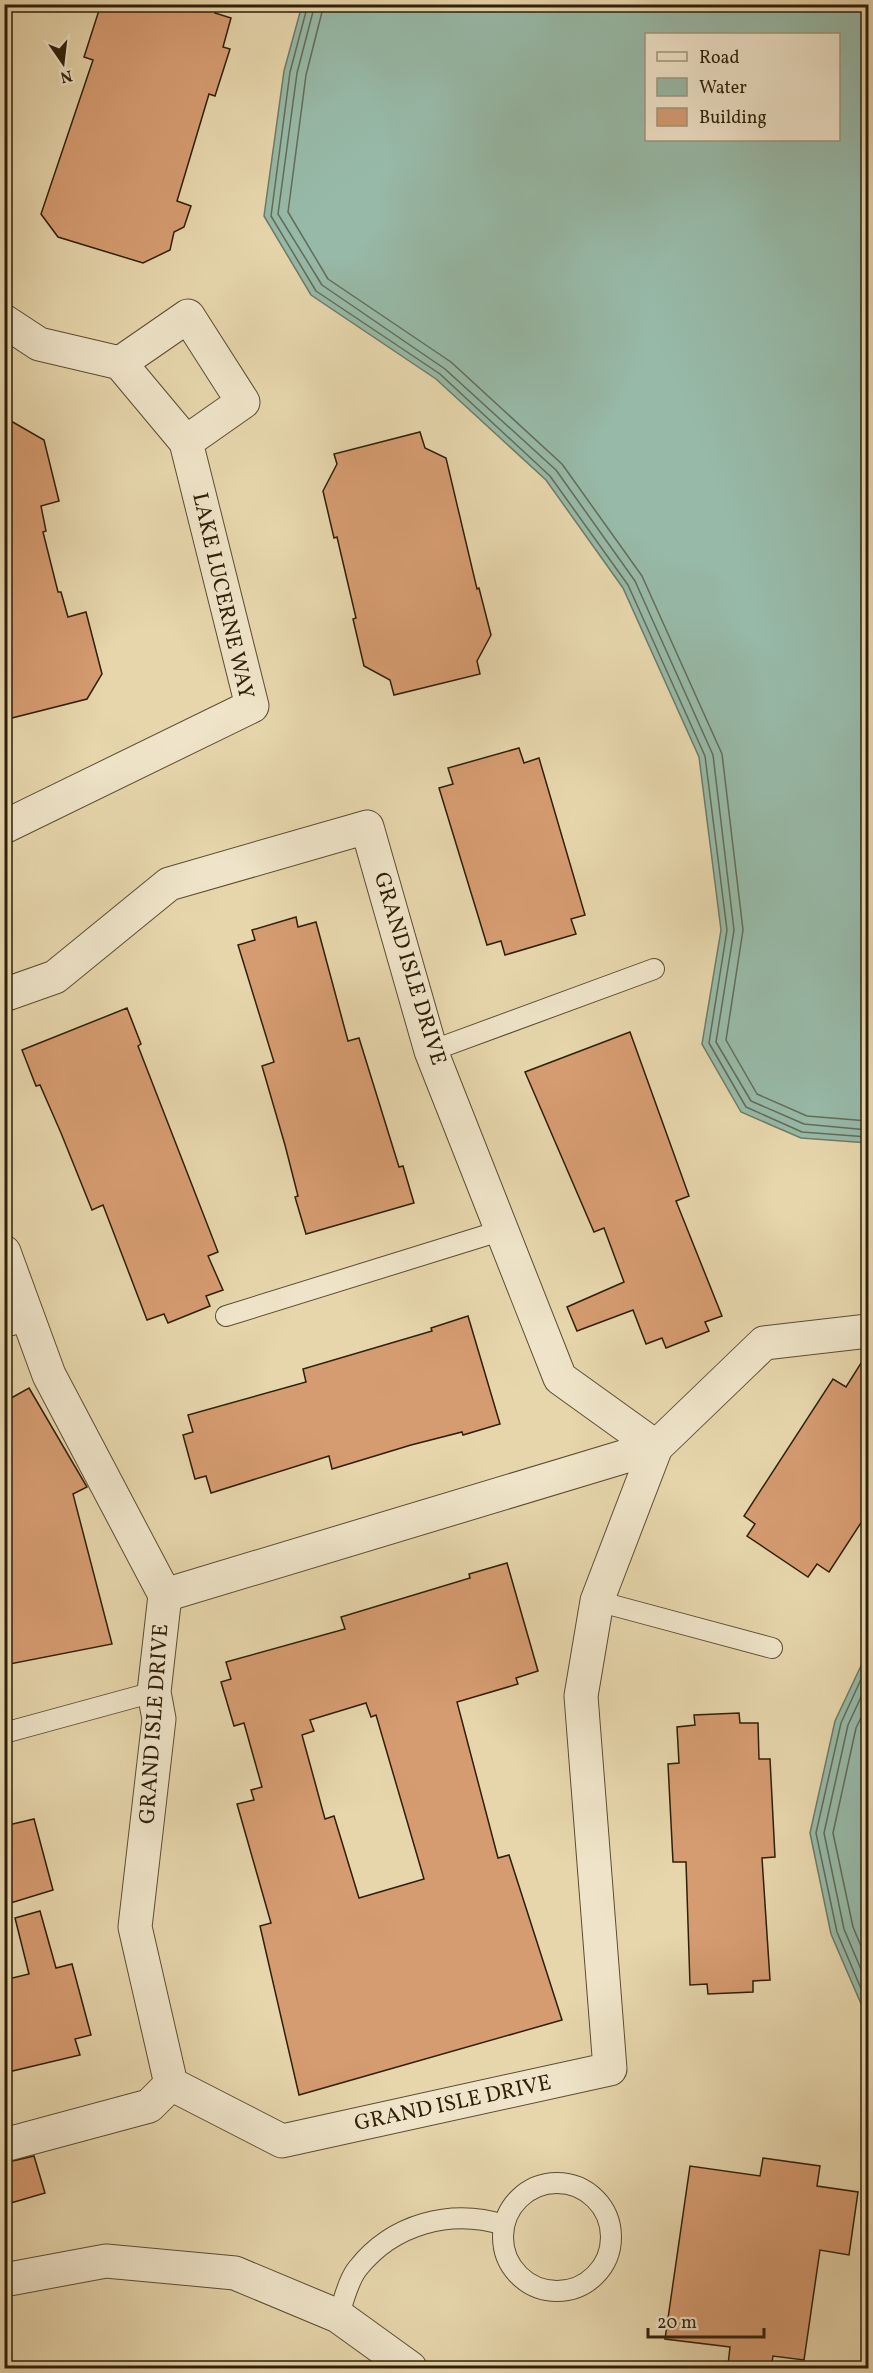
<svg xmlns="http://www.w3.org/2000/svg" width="873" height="2373" viewBox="0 0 873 2373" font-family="Vollkorn,serif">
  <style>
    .water { fill: #97b9a7; stroke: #6d7b67; stroke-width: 1.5; fill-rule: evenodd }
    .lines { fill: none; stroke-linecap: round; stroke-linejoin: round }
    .shore { stroke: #626c58; stroke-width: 1.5 }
    .building { fill: #d69c71; stroke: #2e1f08; stroke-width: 1.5; fill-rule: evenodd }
    .lane-casing { stroke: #5c4d31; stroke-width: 22 }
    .street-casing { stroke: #5c4d31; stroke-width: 35 }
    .lane { stroke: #efe4c9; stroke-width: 20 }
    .street { stroke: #efe4c9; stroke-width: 33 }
    .labels { text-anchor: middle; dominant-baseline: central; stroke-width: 5; stroke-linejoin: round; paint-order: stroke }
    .street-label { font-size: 22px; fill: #2e1f08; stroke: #efe4c9 }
  </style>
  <rect width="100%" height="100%" fill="#e7d6ac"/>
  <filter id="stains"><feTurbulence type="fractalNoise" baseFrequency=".00333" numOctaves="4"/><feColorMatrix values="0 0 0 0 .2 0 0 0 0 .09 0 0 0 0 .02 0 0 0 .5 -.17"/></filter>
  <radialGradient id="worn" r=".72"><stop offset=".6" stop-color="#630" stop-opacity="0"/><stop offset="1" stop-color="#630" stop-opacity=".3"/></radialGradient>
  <g class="water">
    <path d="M302,5H868V1143L801,1138L741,1112L702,1044L721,930L699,757L623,588L546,480L436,379L311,295L264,216L284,71ZM646,34H838V140H646Z"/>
    <polygon points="868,1651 868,2020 831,1934 810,1833 835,1721"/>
  </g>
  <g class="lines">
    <g class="shore">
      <polyline points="308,4 290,72 271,216 316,291 440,374 550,476 628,585 705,756 727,930 709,1043 746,1107 802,1132 868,1137"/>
      <polyline points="315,4 297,73 278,214 322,285 445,369 556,470 635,581 713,755 734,930 716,1042 751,1101 804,1124 868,1130"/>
      <polyline points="324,4 306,75 288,212 328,279 451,362 562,464 642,576 722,754 743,930 726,1040 757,1094 807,1116 868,1121"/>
      <polyline points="868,1664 841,1723 816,1833 837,1932 868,2005"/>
      <polyline points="868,1682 848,1725 824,1833 844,1929 868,1986"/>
      <polyline points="868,1703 856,1728 833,1833 853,1927 868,1963"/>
    </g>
  </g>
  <g class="building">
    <polygon points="101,4 217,4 215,13 231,18 223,47 230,49 215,96 209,94 177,201 191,206 184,227 174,232 170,250 143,263 58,237 41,214 93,60 84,57"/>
    <polygon points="4,417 44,440 59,501 41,506 46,531 43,532 58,592 61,592 68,617 86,612 102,674 87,699 4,720"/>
    <polygon points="420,432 425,448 446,458 477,589 479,588 491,635 477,661 480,674 394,695 390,680 364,666 353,619 356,618 337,537 334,538 323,491 337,464 334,454"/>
    <polygon points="519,748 524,763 539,758 585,915 571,919 576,934 505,955 501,941 487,945 439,788 453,784 448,768"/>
    <polygon points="296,917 298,927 316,922 348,1041 359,1038 399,1167 403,1166 414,1203 306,1234 295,1197 298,1196 285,1145 262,1066 274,1062 238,945 255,940 252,930"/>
    <polygon points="127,1008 141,1044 138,1046 218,1252 208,1256 223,1290 206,1296 210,1306 168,1323 164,1314 147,1320 103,1205 92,1210 61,1133 40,1085 36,1086 22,1050"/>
    <polygon points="630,1032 689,1196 676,1201 722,1316 705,1322 709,1331 666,1348 662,1338 646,1344 633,1310 577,1331 567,1307 624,1282 604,1228 594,1232 525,1072"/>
    <polygon points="468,1316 500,1424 463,1435 462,1432 411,1445 332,1469 329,1456 211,1493 206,1476 195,1479 183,1435 193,1432 188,1415 306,1382 303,1369 432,1331 431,1328"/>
    <polygon points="868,1352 868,1512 829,1572 817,1564 808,1577 747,1536 755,1524 744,1516 833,1379 846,1387"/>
    <polygon points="29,1388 87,1487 73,1494 112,1644 10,1664 4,1642 4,1402"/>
    <path d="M507,1563L538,1671L516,1678L518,1684L457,1702L498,1858L509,1855L562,2020L299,2095L260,1926L271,1923L237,1804L254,1800L251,1790L262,1787L244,1723L234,1726L221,1682L231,1679L226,1662L345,1629L341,1617L470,1578L469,1574ZM366,1703L371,1717L376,1715L424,1879L359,1898L334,1816L325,1819L302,1735L314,1731L310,1720Z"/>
    <polygon points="739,1713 740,1723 758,1723 759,1759 770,1759 775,1857 762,1858 770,1980 753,1981 753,1992 708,1994 707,1984 690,1985 686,1862 673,1862 668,1764 679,1763 677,1727 695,1725 694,1715"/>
    <polygon points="34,1819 53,1890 4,1905 4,1826"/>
    <polygon points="40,1911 56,1968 72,1964 91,2035 75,2039 80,2055 4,2073 4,1980 29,1974 15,1918"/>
    <polygon points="34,2156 45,2193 4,2205 4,2163"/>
    <polygon points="763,2158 820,2166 817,2186 858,2192 849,2255 820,2250 804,2360 773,2356 771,2368 749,2368 728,2365 730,2347 665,2339 690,2166 760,2176"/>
  </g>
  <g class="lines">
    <defs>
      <g id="lane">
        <polyline points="431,1051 654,969"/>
        <polyline points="226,1316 503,1230"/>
        <polyline points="4,1327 27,1321"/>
        <polyline points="597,1601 772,1648"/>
        <polyline points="4,1733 154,1692"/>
        <circle cx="557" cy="2237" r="54"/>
        <path d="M338,2316C344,2301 348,2280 358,2268C393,2224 451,2208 504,2225"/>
      </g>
      <g id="street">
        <polyline points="4,321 39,344 120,363 186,442 252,706 4,827"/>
        <polyline points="120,363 188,316 243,402 186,442"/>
        <polyline points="4,995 55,977 169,884 367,827 431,1051 560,1378 656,1447 597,1601 581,1696 610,2069 282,2141 171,2084 135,1927 159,1719 154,1692 165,1595 49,1375 4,1252"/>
        <polyline points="165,1595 656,1447 764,1343 868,1331"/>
        <polyline points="4,2145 149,2106 171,2084"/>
        <polyline points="4,2280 106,2261 235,2273 338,2316 410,2368"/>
      </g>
    </defs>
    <use href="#lane" class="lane-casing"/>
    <use href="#street" class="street-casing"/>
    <use href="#lane" class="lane"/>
    <use href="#street" class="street"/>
  </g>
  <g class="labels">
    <g class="street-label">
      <text transform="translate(222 596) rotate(77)">LAKE LUCERNE WAY</text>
      <text transform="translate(409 969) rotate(73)">GRAND ISLE DRIVE</text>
      <text transform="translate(155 1724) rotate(-86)">GRAND ISLE DRIVE</text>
      <text transform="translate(453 2104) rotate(-12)">GRAND ISLE DRIVE</text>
    </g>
  </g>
  <rect width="873" height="2373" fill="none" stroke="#e7d6ac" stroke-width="24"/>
  <rect x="6" y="6" width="861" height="2361" fill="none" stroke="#2e1f08" stroke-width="3"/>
  <rect x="12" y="12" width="849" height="2349" fill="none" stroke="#2e1f08" stroke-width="1.5"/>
  <rect x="645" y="33" width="195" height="108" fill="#efe4c9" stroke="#a2957c" stroke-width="1.5"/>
  <rect x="657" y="52" width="30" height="9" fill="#efe4c9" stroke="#a2957c" stroke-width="1.5"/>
  <text x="699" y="63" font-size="18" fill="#2e1f08">Road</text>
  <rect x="657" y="78" width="30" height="18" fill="#97b9a7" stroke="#a2957c" stroke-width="1.5"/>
  <text x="699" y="93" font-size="18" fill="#2e1f08">Water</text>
  <rect x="657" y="108" width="30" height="18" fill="#d69c71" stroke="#a2957c" stroke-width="1.5"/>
  <text x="699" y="123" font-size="18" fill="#2e1f08">Building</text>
  <g transform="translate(63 63) rotate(166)" stroke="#efe4c9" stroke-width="4.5" paint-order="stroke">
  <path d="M0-4.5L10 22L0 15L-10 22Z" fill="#2e1f08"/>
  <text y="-9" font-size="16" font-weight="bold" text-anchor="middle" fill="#2e1f08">N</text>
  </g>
  <path d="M648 2328v9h116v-9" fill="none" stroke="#2e1f08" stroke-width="3"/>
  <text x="657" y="2328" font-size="18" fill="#2e1f08" stroke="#efe4c9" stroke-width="4.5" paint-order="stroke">20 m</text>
  <rect width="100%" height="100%" filter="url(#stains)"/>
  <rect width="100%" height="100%" fill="url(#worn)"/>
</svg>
